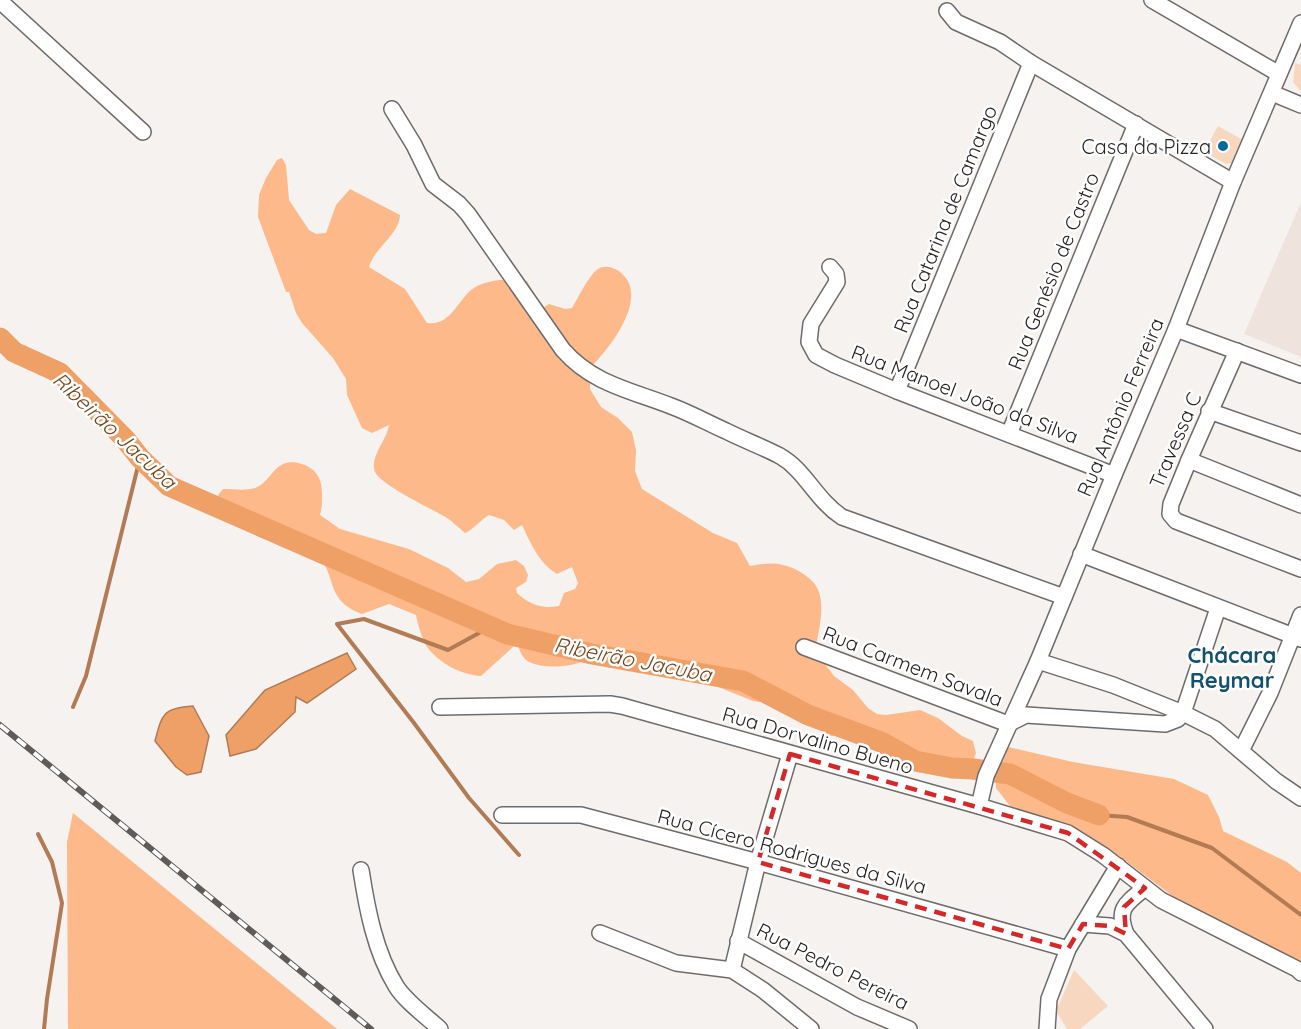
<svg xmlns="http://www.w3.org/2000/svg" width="1301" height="1029" viewBox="0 0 1301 1029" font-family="Quicksand,sans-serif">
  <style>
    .built { fill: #efe4dd }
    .green { fill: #fdb989 }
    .water { fill: #eea067; stroke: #b27b53; stroke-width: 1.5 }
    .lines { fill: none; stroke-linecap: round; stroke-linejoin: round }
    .stream { stroke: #b27b53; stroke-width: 4 }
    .river { stroke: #eea067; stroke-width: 21 }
    .building { fill: #f8d7c1 }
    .minor-casing { stroke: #6f6b69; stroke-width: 18 }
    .minor { stroke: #fff; stroke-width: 15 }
    .rail-casing { stroke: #5e5c5b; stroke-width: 6 }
    .rail { stroke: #fff; stroke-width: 4; stroke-dasharray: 11; stroke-linecap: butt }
    .marked { fill: none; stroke: #d62828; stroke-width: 4.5; stroke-dasharray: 12 8; stroke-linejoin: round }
    .poi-dot { fill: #006b98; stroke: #fff; stroke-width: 2 }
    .labels { text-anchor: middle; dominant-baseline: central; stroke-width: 5; stroke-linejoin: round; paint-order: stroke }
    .poi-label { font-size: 20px; fill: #252423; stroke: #fff; text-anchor: end }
    .street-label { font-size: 20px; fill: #252423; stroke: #fff }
    .water-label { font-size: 21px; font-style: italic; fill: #78451b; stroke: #fff }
    .quarter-label { font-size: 22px; font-weight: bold; fill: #135171; stroke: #fff }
  </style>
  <rect width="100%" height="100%" fill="#f6f2f0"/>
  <polygon class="built" points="1301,202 1301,357 1244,334"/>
  <g class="green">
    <path d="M282,158L286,165L289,200L309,230L316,234L326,233L336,205L350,189L400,215C399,235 375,247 369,267L405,289L427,323C450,326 457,302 471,290C485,279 511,278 527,281L532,290L533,314L549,304L565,309L572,308C578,298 589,275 598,269C604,265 614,267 620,272C651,296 610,348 591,367L590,389L601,407L618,418L632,432L636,450L635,471L642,489L713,533L737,543L750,566C761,564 772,562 783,565C797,568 818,580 820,596C824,613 818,634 815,651L834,676L853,690L868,708L877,714L886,715L920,710L938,718L962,736L973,741L976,753L973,761C958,768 926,758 910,752C897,746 887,738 872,735C859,733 844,735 830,736C819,729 815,718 802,712L795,714L794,716L774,704L753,701L696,678L675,667L640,660L586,659C573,668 544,669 529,662C522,658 521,653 518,646H514L481,676C461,675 439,663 427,647C422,639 418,625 416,615L389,604L362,614C322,599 339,572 315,555C301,544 282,544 266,539C253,535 240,527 228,522L218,495L223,489C233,489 246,491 255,488C267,484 272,469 283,464C295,459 314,466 319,478C323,486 323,506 320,515L340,529L409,549L448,568L466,582L479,579L497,564L516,560L524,566L528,575L526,582L516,588L517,593C530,605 542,609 559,606L564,593L575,589L578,583L572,567L557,574C539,563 531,544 522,525L514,530L504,520L489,515C482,519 470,532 465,533C459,528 453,522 447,518C433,509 376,484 374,469C372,453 387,440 389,425L372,433L362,428L347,395L346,379L333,358L302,323L296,313L289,292H286L258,217L259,195L266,178L277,160Z"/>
    <polygon points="1008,747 1073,762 1174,779 1208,795 1219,817 1223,831 1287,862 1301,873 1301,964 1274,948 1186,906 1119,856 1086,837 1051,821 1010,806 996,788 996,779"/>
    <polygon points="73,813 337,1029 68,1029 67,842"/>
  </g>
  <g class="water">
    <polygon points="347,653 356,669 307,703 296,697 295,712 256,749 230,756 226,735 265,690"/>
    <path d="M193,706L209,736L201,772L187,775L176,767L155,741C162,714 163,708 193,706Z"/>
  </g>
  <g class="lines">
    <g class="stream">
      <polyline points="490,627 448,650 364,619 337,624 414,723 469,798 519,855"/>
      <polyline points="73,707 86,676 140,458"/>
      <polyline points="1099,815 1127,817 1212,848 1301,915"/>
      <polyline points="38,834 52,862 62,903 47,999 44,1029"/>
    </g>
    <polyline class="river" points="0,338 14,352 60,373 125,439 140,458 169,486 507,634 592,654 743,681 808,715 881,742 915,761 952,768 973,769 1010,774 1067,803 1099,815"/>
  </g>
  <g class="building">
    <polygon points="1295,63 1301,65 1301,92 1293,82"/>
    <polygon points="1218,126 1243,140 1232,163 1226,164 1204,152"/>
    <polygon points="1074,970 1108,1006 1080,1029 1067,1029 1056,1011"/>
  </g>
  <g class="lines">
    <defs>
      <g id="minor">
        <polyline points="1152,0 1279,74"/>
        <polyline points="0,1 143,132"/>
        <polyline points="947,11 956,22 1000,42 1031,63 1233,182"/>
        <polyline points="1272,93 1301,105"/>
        <path d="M392,109L414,145L433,184L459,204L468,214L563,350C593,384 630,390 671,406C690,413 708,423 726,431C744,440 763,447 780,456C805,470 816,500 842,517L1064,597"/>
        <polyline points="830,267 836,274 837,282 811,324 809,342 816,355 835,365 897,391 1114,475"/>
        <polyline points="1176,329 1301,375"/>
        <polyline points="1237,351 1189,460 1171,504 1170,514 1176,521 1301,569"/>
        <polyline points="897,391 1031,63"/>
        <polyline points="1209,411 1301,443"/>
        <polyline points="1009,434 1136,124"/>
        <polyline points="1189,460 1301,505"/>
        <polyline points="1081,554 1301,639"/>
        <polyline points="804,647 1008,724 1026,715 1165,724 1178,719 1183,713 1218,608"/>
        <polyline points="1038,661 1113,685 1183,713 1215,729 1276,781 1301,798"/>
        <polyline points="440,707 610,704 622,706 979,806 1068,833 1103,855 1161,900 1297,969 1301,973"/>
        <polyline points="1241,751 1270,693 1301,615"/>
        <polyline points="979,806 986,776 1038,661 1114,475 1176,329 1233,182 1301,23"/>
        <polyline points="502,815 581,815 758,862 1068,949"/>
        <path d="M361,870C367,909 375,952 396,986C405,1001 427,1017 440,1029"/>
        <polyline points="1083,924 1110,926 1126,934 1205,1029"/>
        <polyline points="600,933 676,963 732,970 763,990 811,1029"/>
        <path d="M1126,934C1116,909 1126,903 1145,888"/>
        <polyline points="738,941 857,1007 909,1029"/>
        <polyline points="732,970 758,862 790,754"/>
        <polyline points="1047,1029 1049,999 1068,949 1118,866"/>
      </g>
    </defs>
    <use href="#minor" class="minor-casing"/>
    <use href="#minor" class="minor"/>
    <defs>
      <polyline id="rail" points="0,725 371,1029"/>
    </defs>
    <use href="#rail" class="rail-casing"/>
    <use href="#rail" class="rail"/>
  </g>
  <path class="marked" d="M790,754L1068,833L1145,888L1124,907L1126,934L1110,926L1083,924L1068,949L758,862Z"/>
  <circle class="poi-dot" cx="1223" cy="146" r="6"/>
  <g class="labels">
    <g class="poi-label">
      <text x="1211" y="146">Casa da Pizza</text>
    </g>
    <g class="street-label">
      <text transform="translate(945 219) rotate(-68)">Rua Catarina de Camargo</text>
      <text transform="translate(1053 271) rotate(-68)">Rua Genésio de Castro</text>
      <text transform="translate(965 394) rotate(21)">Rua Manoel João da Silva</text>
      <text transform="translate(1120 407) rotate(-67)">Rua Antônio Ferreira</text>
      <text transform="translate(1175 440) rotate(-67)">Travessa C</text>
      <text transform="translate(913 666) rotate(21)">Rua Carmem Savala</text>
      <text transform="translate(818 740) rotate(16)">Rua Dorvalino Bueno</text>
      <text transform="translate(792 851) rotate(15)">Rua Cícero Rodrigues da Silva</text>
      <text transform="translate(833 966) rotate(27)">Rua Pedro Pereira</text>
    </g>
    <g class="water-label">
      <text transform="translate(115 430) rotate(43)">Ribeirão Jacuba</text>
      <text transform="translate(633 659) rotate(11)">Ribeirão Jacuba</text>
    </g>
    <g class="quarter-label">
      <text x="1232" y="655">Chácara<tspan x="1232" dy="25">Reymar</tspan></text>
    </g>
  </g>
</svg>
